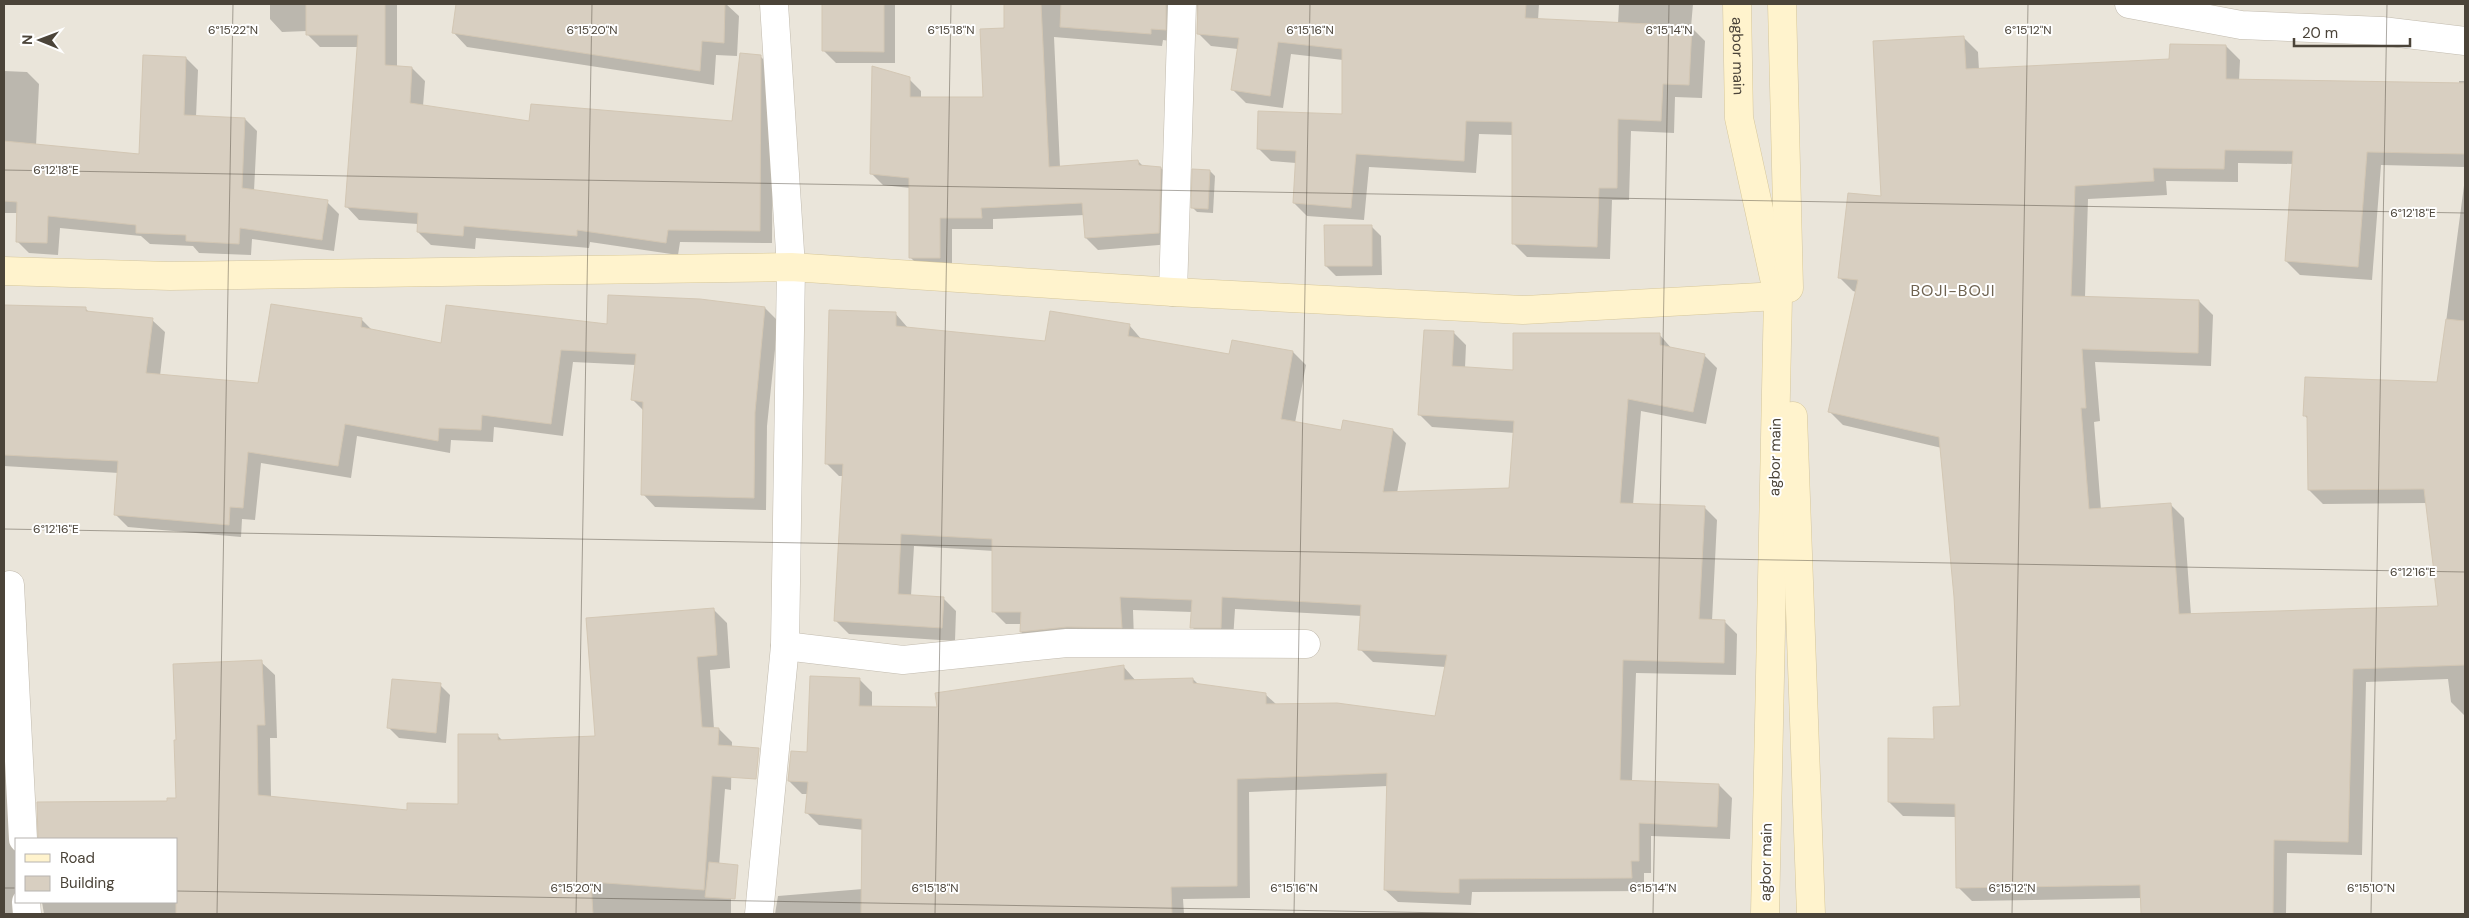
<svg xmlns="http://www.w3.org/2000/svg" width="2469" height="918" viewBox="0 0 2469 918" font-family="'DM Sans',sans-serif">
  <style>
    .residential { fill: #eae5da; fill-rule: evenodd }
    .shadow { fill: #0003 }
    .building { fill: #d8cfc1; stroke: #d3c7b4 }
    .lines { fill: none; stroke-linecap: round; stroke-linejoin: round }
    .street-casing { stroke: #c2bbae; stroke-width: 29 }
    .secondary-casing { stroke: #d6c79b; stroke-width: 29 }
    .street { stroke: #fff; stroke-width: 28 }
    .secondary { stroke: #fff3cd; stroke-width: 28 }
    .ticks { fill: none; stroke: #4b4439; stroke-width: 1; stroke-opacity: 0.45 }
    .labels { text-anchor: middle; dominant-baseline: central; stroke-width: 4; stroke-linejoin: round; paint-order: stroke }
    .street-label { font-size: 15px; fill: #4b4439; stroke: #fff }
    .neighbourhood-label { font-size: 16px; letter-spacing: 1px; fill: #6e6250; stroke: #fff }
    .ticks-label { font-size: 12px; text-anchor: middle; fill: #4b4439; stroke: #fff; stroke-width: 4; stroke-linejoin: round; paint-order: stroke }
  </style>
  <rect width="100%" height="100%" fill="#f6f3ec"/>
  <path class="residential" d="M4,4H2465V914H4ZM16,839H176V902H16Z"/>
  <g class="shadow">
    <polygon points="270,4 397,4 397,67 412,68 425,81 423,106 530,123 733,122 760,56 773,69 772,243 680,242 678,255 590,242 589,248 476,238 475,249 431,245 418,232 418,224 359,220 347,207 358,47 320,47 308,35 307,31 282,32 270,19"/>
    <polygon points="457,4 726,4 739,16 737,56 716,55 714,85 467,47 453,32"/>
    <polygon points="824,4 895,4 895,63 836,63 824,51"/>
    <polygon points="1005,4 1185,4 1177,42 1163,40 1162,46 1054,37 1060,167 1138,161 1144,167 1161,168 1173,180 1171,244 1098,250 1086,238 1085,215 993,219 993,229 952,229 952,270 922,269 910,257 910,188 883,185 871,173 909,79 921,91 921,98 984,98 1005,29"/>
    <polygon points="1197,4 1539,4 1538,20 1618,24 1619,4 1693,4 1691,27 1705,41 1702,98 1675,97 1674,133 1631,131 1629,200 1612,200 1610,259 1527,257 1514,244 1513,135 1479,134 1476,173 1369,167 1364,220 1307,216 1294,203 1296,163 1271,161 1258,148 1343,116 1343,60 1291,54 1283,108 1246,103 1233,90 1238,49 1211,46 1198,33"/>
    <polygon points="1964,38 1978,52 1979,70 2170,60 2226,46 2240,60 2239,81 2459,84 2459,81 2465,81 2465,167 2381,165 2372,280 2300,275 2286,261 2294,164 2238,163 2238,182 2166,181 2167,195 2088,199 2085,297 2199,301 2213,315 2211,366 2095,362 2100,421 2094,422 2101,510 2170,504 2184,518 2191,615 2440,607 2427,503 2323,504 2309,490 2309,420 2305,416 2438,383 2465,178 2465,716 2451,702 2448,679 2366,682 2362,855 2287,853 2286,914 2142,914 2142,898 1972,901 1958,887 1956,817 1903,816 1889,802 1961,708 1955,597 1942,448 1843,425 1829,411 1856,292 1853,291 1839,277"/>
    <polygon points="186,58 198,70 196,117 245,119 257,131 254,191 327,202 339,214 334,251 252,239 251,255 199,253 193,246 150,244 141,236 60,228 58,255 29,253 17,241 18,213 4,213 4,71 27,72 39,84 36,146 140,156"/>
    <polygon points="1210,171 1215,176 1213,213 1197,212 1193,208"/>
    <polygon points="1371,226 1381,236 1382,275 1336,276 1326,266"/>
    <polygon points="700,301 765,308 778,321 767,426 766,510 655,507 643,494 644,411 633,400 636,365 573,362 563,436 494,427 493,442 451,440 450,453 357,436 351,478 261,463 255,520 242,519 241,537 128,527 115,514 119,473 4,466 4,306 85,308 90,313 152,320 165,332 160,376 259,384 361,319 373,331 442,344 608,325"/>
    <polygon points="895,313 908,328 1046,342 1130,326 1142,340 1230,355 1293,352 1306,365 1295,423 1342,432 1344,421 1393,430 1406,443 1397,493 1511,490 1515,433 1432,427 1419,414 1453,332 1466,345 1465,368 1514,372 1659,334 1672,349 1704,355 1717,368 1706,424 1641,411 1633,505 1704,507 1717,520 1712,621 1724,621 1737,634 1736,675 1636,673 1632,781 1719,785 1732,798 1730,839 1651,836 1651,873 1644,873 1644,891 1472,892 1471,905 1398,902 1385,890 1388,786 1249,792 1250,898 1183,899 1184,914 775,914 778,896 863,889 864,830 819,825 806,812 808,794 802,794 789,781 859,679 872,692 872,707 939,708 1123,666 1136,681 1193,679 1199,685 1265,694 1277,705 1436,717 1446,667 1373,662 1360,649 1362,616 1235,609 1233,640 1205,640 1192,627 1192,612 1133,610 1134,640 1034,645 1021,632 1022,624 1006,624 993,611 994,551 914,546 911,596 943,598 956,611 955,641 849,634 836,621 843,476 839,476 826,463"/>
    <polygon points="713,609 727,623 730,668 710,670 714,729 719,729 732,742 731,790 725,789 719,866 731,878 731,914 44,914 42,902 176,902 176,839 38,839 38,803 168,803 177,800 261,662 275,675 277,738 270,738 271,797 408,811 459,806 497,735 503,741 596,737"/>
    <polygon points="4,679 16,839 16,902 24,914 4,914"/>
    <polygon points="440,685 450,695 446,743 399,738 389,728"/>
  </g>
  <g class="building">
    <polygon points="306,4 385,4 385,65 412,67 410,103 529,121 531,104 732,121 740,53 761,55 760,231 668,230 666,243 577,230 577,236 464,226 463,236 417,232 418,213 345,207 358,35 306,35"/>
    <polygon points="456,4 725,4 724,43 702,41 700,71 452,33"/>
    <polygon points="822,4 884,4 884,52 822,51"/>
    <polygon points="1004,4 1041,4 1049,167 1138,160 1139,165 1161,167 1159,233 1085,238 1082,203 981,208 982,218 940,218 940,258 909,258 909,178 870,174 872,66 910,77 910,97 983,97 980,29 1004,28"/>
    <polygon points="1061,4 1166,4 1166,30 1151,29 1151,34 1060,27"/>
    <polygon points="1198,4 1526,4 1525,18 1692,26 1689,85 1663,84 1661,121 1618,119 1617,188 1599,188 1597,247 1512,244 1512,122 1466,121 1464,161 1356,154 1351,208 1293,203 1296,151 1257,149 1258,111 1342,114 1342,49 1278,42 1270,96 1231,90 1239,38 1197,34"/>
    <polygon points="1964,36 1966,69 2169,59 2170,44 2226,45 2226,79 2465,83 2465,154 2367,152 2358,267 2285,261 2293,151 2225,150 2224,169 2153,168 2154,181 2075,186 2071,296 2199,300 2198,353 2082,349 2086,408 2081,408 2089,509 2171,503 2179,614 2438,606 2424,489 2308,490 2307,416 2303,416 2305,377 2437,382 2446,319 2465,321 2465,665 2353,669 2348,842 2274,840 2273,914 2141,914 2140,885 1956,888 1955,804 1888,802 1888,738 1934,739 1933,707 1960,706 1954,597 1939,437 1828,412 1858,280 1838,278 1848,193 1881,196 1873,41"/>
    <polygon points="143,55 186,57 184,115 245,118 242,188 328,200 322,240 240,228 239,244 186,241 186,235 136,233 136,225 48,216 47,243 16,242 17,202 4,201 4,141 139,154"/>
    <polygon points="1192,169 1210,170 1208,209 1191,208"/>
    <polygon points="1324,225 1372,225 1372,266 1325,266"/>
    <polygon points="608,295 700,299 765,307 755,412 754,498 641,495 643,402 631,400 636,354 561,350 551,424 482,415 481,430 439,428 438,441 345,424 338,466 248,452 243,508 230,507 229,525 114,515 118,461 4,455 4,305 86,307 86,311 153,318 146,373 258,383 271,304 362,318 361,327 441,343 446,305 607,324"/>
    <polygon points="829,310 896,312 896,326 1045,341 1050,311 1130,324 1128,336 1229,354 1232,340 1293,351 1281,419 1341,430 1343,420 1393,429 1383,492 1509,488 1514,421 1418,415 1424,330 1454,331 1452,366 1513,370 1513,333 1660,333 1660,345 1705,354 1693,412 1628,399 1620,503 1705,506 1699,619 1725,620 1724,663 1623,660 1620,780 1719,784 1717,827 1639,823 1639,861 1631,861 1632,878 1459,879 1459,893 1384,890 1387,773 1237,779 1237,886 1171,887 1172,914 861,914 862,819 805,813 808,782 788,781 791,751 807,752 810,676 860,678 859,706 937,707 935,693 1124,665 1124,680 1193,678 1193,683 1266,693 1266,704 1337,703 1435,716 1447,655 1358,650 1361,605 1222,597 1221,628 1190,628 1192,600 1120,597 1122,628 1067,627 1020,632 1021,612 992,612 992,539 901,534 898,594 944,597 942,628 834,621 843,464 825,464"/>
    <polygon points="714,608 717,655 697,657 702,727 719,728 718,745 759,748 756,779 712,776 704,890 591,882 593,914 176,914 176,839 38,839 37,802 167,801 167,798 176,798 174,740 176,740 173,664 262,660 265,725 257,725 258,795 407,810 407,803 458,804 458,734 498,734 498,740 595,736 586,618"/>
    <polygon points="392,679 441,683 436,733 387,728"/>
    <polygon points="709,862 738,865 735,899 705,897"/>
  </g>
  <g class="lines">
    <defs>
      <g id="street">
        <polyline points="2129,4 2241,25 2382,31 2465,41"/>
        <polyline points="1173,292 1182,4"/>
        <polyline points="10,585 23,839"/>
        <polyline points="785,646 903,660 1067,643 1306,644"/>
        <polyline points="26,902 27,914"/>
        <polyline points="759,914 785,646 791,267 774,4"/>
      </g>
      <g id="secondary">
        <path id="s1" d="M1737,4L1739,118L1778,296L1765,914"/>
        <polyline points="1782,4 1789,288"/>
        <polyline points="4,271 170,276 791,267 1173,292 1523,310 1778,296"/>
        <polyline points="1793,416 1811,914"/>
      </g>
    </defs>
    <use href="#street" class="street-casing"/>
    <use href="#secondary" class="secondary-casing"/>
    <use href="#street" class="street"/>
    <use href="#secondary" class="secondary"/>
  </g>
  <path class="ticks" d="M4,170L2465,213M4,529L2465,572M4,888H16M176,891L1508,914M217,914L233,4M576,914L592,4M935,914L951,4M1294,914L1310,4M1653,914L1669,4M2012,914L2028,4M2371,914L2387,4"/>
  <g class="labels">
    <g class="street-label">
      <text stroke="none"><textPath href="#s1" startOffset="52">agbor main</textPath></text>
      <text transform="translate(1775 457) rotate(-89)">agbor main</text>
      <text transform="translate(1766 862) rotate(-89)">agbor main</text>
    </g>
    <g class="neighbourhood-label">
      <text x="1953" y="290">BOJI-BOJI</text>
    </g>
  </g>
  <g class="ticks-label">
    <text x="233" y="34">6°15'22"N</text>
    <text x="592" y="34">6°15'20"N</text>
    <text x="951" y="34">6°15'18"N</text>
    <text x="1310" y="34">6°15'16"N</text>
    <text x="1669" y="34">6°15'14"N</text>
    <text x="2028" y="34">6°15'12"N</text>
    <text x="56" y="174">6°12'18"E</text>
    <text x="2413" y="217">6°12'18"E</text>
    <text x="56" y="533">6°12'16"E</text>
    <text x="2413" y="576">6°12'16"E</text>
    <text x="576" y="892">6°15'20"N</text>
    <text x="935" y="892">6°15'18"N</text>
    <text x="1294" y="892">6°15'16"N</text>
    <text x="1653" y="892">6°15'14"N</text>
    <text x="2012" y="892">6°15'12"N</text>
    <text x="2371" y="892">6°15'10"N</text>
  </g>
  <rect width="2469" height="918" fill="none" stroke="#4b4439" stroke-width="10"/>
  <rect x="15" y="838" width="162" height="65" fill="#ffffff" stroke="#b7b4b0"/>
  <rect x="25" y="854" width="25" height="8" fill="#fff3cd" stroke="#b7b4b0"/>
  <text x="60" y="863" font-size="15" fill="#4b4439">Road</text>
  <rect x="25" y="876" width="25" height="15" fill="#d8cfc1" stroke="#b7b4b0"/>
  <text x="60" y="888" font-size="15" fill="#4b4439">Building</text>
  <g transform="translate(40 40) rotate(271)" stroke="#ffffff" stroke-width="4" paint-order="stroke">
  <path d="M0-4L9 19L0 12L-9 19Z" fill="#4b4439"/>
  <text y="-8" font-size="14" font-weight="bold" text-anchor="middle" fill="#4b4439">N</text>
  </g>
  <path d="M2294 38v8h116v-8" fill="none" stroke="#4b4439" stroke-width="2.5"/>
  <text x="2302" y="38" font-size="15" fill="#4b4439" stroke="#ffffff" stroke-width="4" paint-order="stroke">20 m</text>
</svg>
